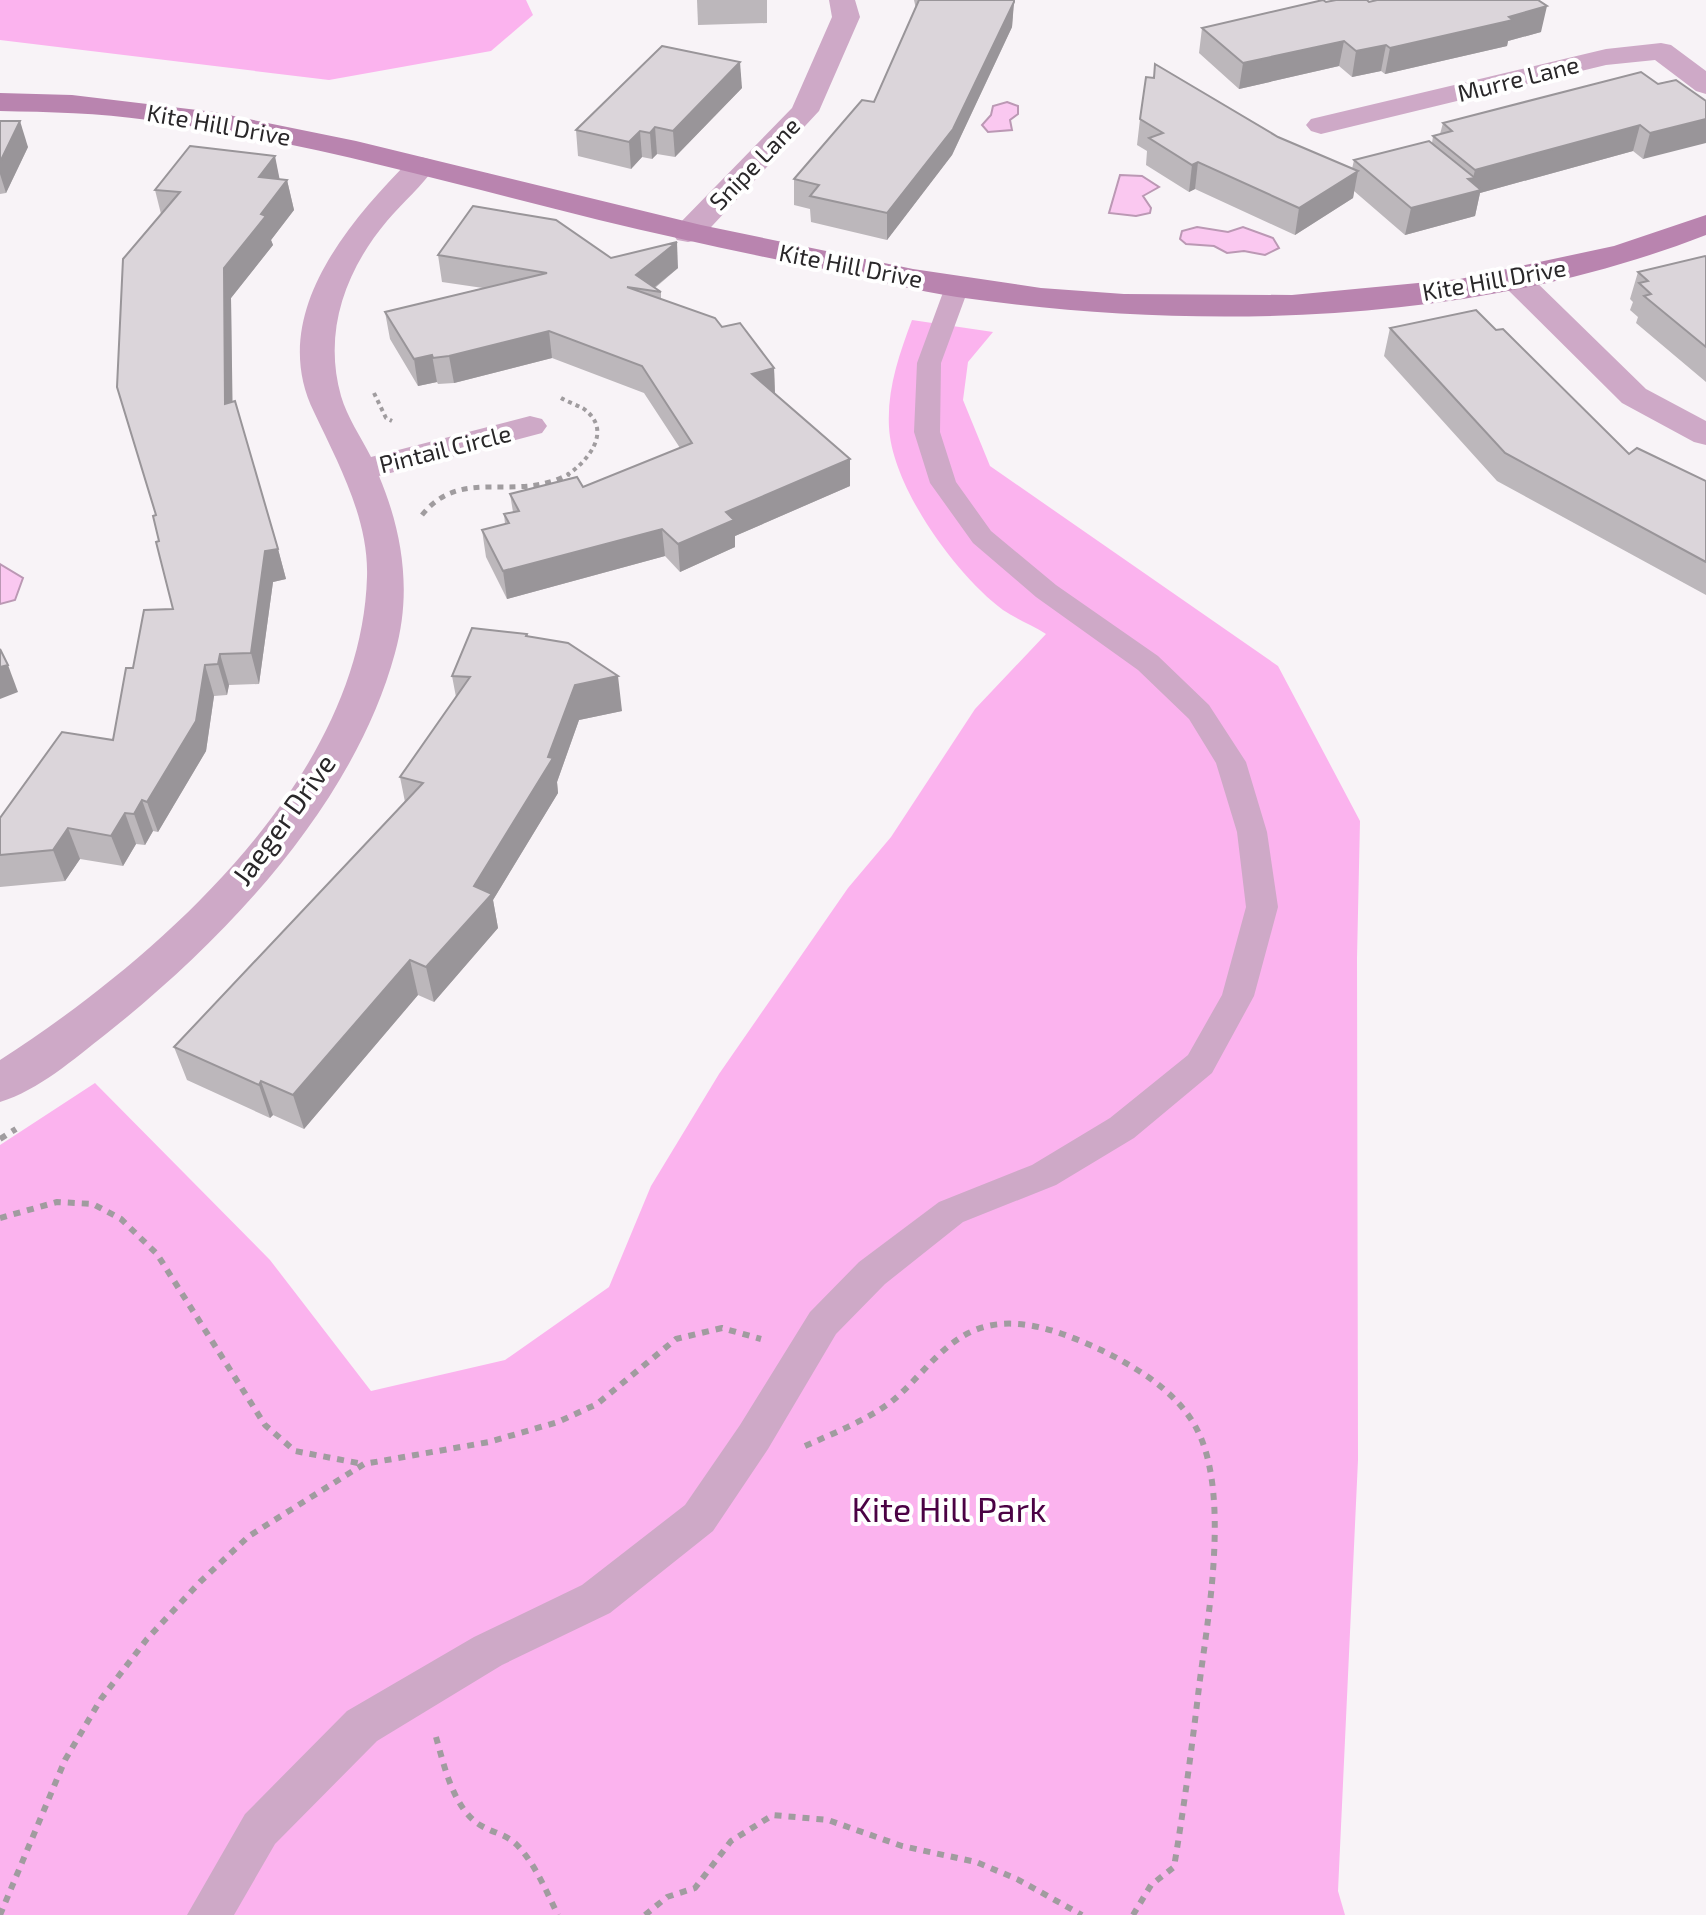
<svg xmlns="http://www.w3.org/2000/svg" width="1706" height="1915" viewBox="0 0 1706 1915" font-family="'Exo 2',sans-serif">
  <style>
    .green { fill: #fbb3ee }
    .water { fill: #fac8f0; stroke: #bb98b4; stroke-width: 2 }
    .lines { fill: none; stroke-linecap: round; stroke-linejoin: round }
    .path-far2 { stroke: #a09c9f; stroke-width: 4; stroke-dasharray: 4 4; stroke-linecap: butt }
    .path-far1 { stroke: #a09c9f; stroke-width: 5; stroke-dasharray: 6 6; stroke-linecap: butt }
    .path { stroke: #a09c9f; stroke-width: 6; stroke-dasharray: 7 7; stroke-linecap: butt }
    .lane { fill: #cea9c7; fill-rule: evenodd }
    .street { fill: #cea9c7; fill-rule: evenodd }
    .secondary { fill: #b984af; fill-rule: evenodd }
    .wall { fill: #bcb7bb }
    .shaded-wall { fill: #999599 }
    .building { fill: #dbd5da; stroke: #999599; stroke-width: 2 }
    .labels { text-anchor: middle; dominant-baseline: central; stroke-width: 8; stroke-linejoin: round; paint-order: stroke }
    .far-street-label { font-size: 24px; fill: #292729; stroke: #fff }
    .street-label { font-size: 28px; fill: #292729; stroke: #fff }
    .near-park-label { font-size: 34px; fill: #4b0244; stroke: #fff }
  </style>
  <rect width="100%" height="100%" fill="#f8f3f7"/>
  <g class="green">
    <polygon points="0,0 526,0 533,15 491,51 329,80 0,40"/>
    <path d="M912,320L993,332L968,362L963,400L990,466L1278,666L1360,821L1357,958L1358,1460L1338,1891L1345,1915H0V1145L95,1083L270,1260L371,1391L505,1360L609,1287L651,1186L719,1074L848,888L891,837L975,709L1046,634C1032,625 1016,619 1003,610C956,575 892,487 889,427C887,389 899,355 912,320Z"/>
  </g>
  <g class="water">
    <polygon points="1007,102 1018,106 1018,114 1010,120 1012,130 988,132 982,125 991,115 993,106"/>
    <polygon points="1120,175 1142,176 1159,187 1143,196 1151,208 1150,213 1136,216 1109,213"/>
    <polygon points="1197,227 1228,232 1243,227 1273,238 1279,248 1265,255 1244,251 1227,253 1214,246 1186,244 1180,239 1182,231"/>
    <polygon points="0,564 23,578 15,600 0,604"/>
  </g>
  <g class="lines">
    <g class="path-far2">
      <polyline points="374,393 386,418 392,421"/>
      <path d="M561,398C568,402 577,405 584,409C614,431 587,462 566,476"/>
    </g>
    <path class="path-far1" d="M422,515C462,465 515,504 569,474"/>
    <g class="path">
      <polyline points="0,1139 16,1129"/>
      <polyline points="0,1218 57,1202 93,1204 121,1219 157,1254 265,1425 295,1451 363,1464"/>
      <path d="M805,1446C834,1433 865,1421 891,1402C922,1377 944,1338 984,1327C1023,1316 1066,1334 1101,1350C1136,1367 1174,1390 1194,1424C1232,1488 1208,1616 1199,1687C1192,1747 1184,1807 1174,1867L1151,1885L1133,1915"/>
      <path d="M436,1737C444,1765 453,1808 480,1825C493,1833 506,1834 517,1845C536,1865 546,1891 558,1915"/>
      <polyline points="0,1915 65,1760 101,1699 147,1639 200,1582 249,1536 364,1464 489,1442 558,1422 597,1404 676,1339 722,1328 761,1339"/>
      <polyline points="645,1915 667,1897 695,1888 731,1841 773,1815 828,1820 902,1846 976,1862 1017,1879 1082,1915"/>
    </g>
    <polygon class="lane" points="957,280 965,282 969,287 941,363 940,432 956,482 991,531 1056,585 1158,656 1209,705 1246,762 1267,832 1278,907 1254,996 1212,1073 1134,1138 1056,1185 963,1222 885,1284 836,1334 768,1449 713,1531 610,1613 502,1665 377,1741 275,1844 234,1915 187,1915 245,1814 347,1711 474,1637 582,1585 685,1505 740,1425 810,1312 859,1262 939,1202 1032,1165 1110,1118 1188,1055 1222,995 1246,907 1237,832 1216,763 1189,719 1138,670 1036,597 973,543 930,483 914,432 917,363 945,287 949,282"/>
    <g class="street">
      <polygon points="829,0 855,0 860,17 819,111 699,240 688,242 677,240 672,233 677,226 792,108 832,17"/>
      <polygon points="1661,43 1671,45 1706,71 1706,94 1696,91 1655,60 1606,65 1321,134 1311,131 1306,125 1311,119 1606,49"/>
      <path d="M421,157L432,160L436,166C422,186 403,202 387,221C345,271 323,332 341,396C347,417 361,437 371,457L530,416L542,419L547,426L542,433L379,476C403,533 412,593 395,653C354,804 226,939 106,1034C74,1059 39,1090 0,1102V1060C157,959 361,780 367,577C369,519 338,463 314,412C267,316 347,224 410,160Z"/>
      <polygon points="1516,270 1527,273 1646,389 1706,421 1706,445 1694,442 1622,403 1505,287 1500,280 1505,273"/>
    </g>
    <path class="secondary" d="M0,93L72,95L214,112L356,141L701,225L913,269L1041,288L1124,294L1292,295L1460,279L1614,246L1706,215V235C1475,325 1201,332 957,297C917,291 877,281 838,272C758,256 678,239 599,220C449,183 301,140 148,120C99,113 49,112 0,111Z"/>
  </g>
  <g class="wall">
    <polygon points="697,0 767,0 767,23 698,25"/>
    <polygon points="914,0 1014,0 1012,27 952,155 887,240 811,222 810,209 794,205 794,179 874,102 916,9"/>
    <polygon points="1326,2 1369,2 1541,32 1508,41 1507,46 1385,74 1381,71 1352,77 1339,66 1239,89 1199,53 1202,28"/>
    <polygon points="1676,80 1643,159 1633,151 1480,193 1475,216 1405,235 1354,191 1353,198 1295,235 1195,189 1189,192 1146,165 1147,151 1137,145 1140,119 1278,137 1352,169 1354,160 1432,143 1433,136 1440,134 1443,123"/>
    <polygon points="742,88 675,157 657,154 652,159 642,157 631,169 578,156 576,130"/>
    <polygon points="0,121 28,147 6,193 0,194"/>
    <polygon points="280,179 287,180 294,210 271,240 273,245 231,298 232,402 278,549 286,579 273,582 259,684 229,685 227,695 214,696 206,751 158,832 153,831 145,845 136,844 123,866 80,859 65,881 0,887 0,855 113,740 133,668 173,609 159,541 156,515 161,214 155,190"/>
    <polygon points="438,255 611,258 678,268 655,288 661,292 661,299 722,327 774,368 775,394 850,486 735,536 735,547 680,572 665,556 507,599 486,557 482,530 505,524 504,514 513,512 510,494 583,487 680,448 644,393 552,358 454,383 438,384 437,382 418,386 390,339 385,312 483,288 442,282"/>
    <polygon points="1706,257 1706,382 1636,323 1638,317 1630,310 1633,302 1630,299 1638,272"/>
    <polygon points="1390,328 1496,330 1629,454 1706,481 1706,595 1497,481 1384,356"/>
    <polygon points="527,634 528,637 622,711 579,720 557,782 558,793 493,900 498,928 434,1002 418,995 304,1129 273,1115 270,1118 187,1080 174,1047 405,802 400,777 456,697 452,676"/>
  </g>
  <g class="shaded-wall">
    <polygon points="1014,2 1012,27 952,155 887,240 887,213"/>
    <polygon points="1547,6 1541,32 1508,41 1507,46 1385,74 1390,48"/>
    <polygon points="1344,41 1339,66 1239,89 1243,63"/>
    <polygon points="1386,45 1381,71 1352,77 1356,51"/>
    <polygon points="740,62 742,88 675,157 673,131"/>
    <polygon points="1706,119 1706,143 1643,159 1650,133"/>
    <polygon points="20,121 28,147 6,193 0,174 0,162"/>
    <polygon points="1640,125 1633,151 1480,193 1475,216 1405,235 1411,208 1468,179 1473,178 1475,170"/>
    <polygon points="655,127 657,154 652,159 650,133"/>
    <polygon points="640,131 642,157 631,169 629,142"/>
    <polygon points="275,156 281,186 259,177"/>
    <polygon points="1198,162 1195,189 1189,192 1192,165"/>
    <polygon points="1358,171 1353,198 1295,235 1299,208"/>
    <polygon points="287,180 294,210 271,240 273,245 231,298 233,434 225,404 224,268 261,214"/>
    <polygon points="677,242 678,268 651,290 636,275"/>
    <polygon points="549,331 552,358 454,383 449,356"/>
    <polygon points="432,355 437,382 418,386 414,359"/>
    <polygon points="774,368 775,395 752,374"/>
    <polygon points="850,459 850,486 735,536 735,547 680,572 678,544 726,512"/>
    <polygon points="662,529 665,556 507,599 503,571"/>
    <polygon points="278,549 286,579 273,582 259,684 251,653 265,551"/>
    <polygon points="220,654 229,685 227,695 218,664"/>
    <polygon points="8,665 18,692 0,699 0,667"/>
    <polygon points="205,665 214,696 206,751 158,832 147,802"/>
    <polygon points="618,676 622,711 579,720 557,782 558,793 493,900 498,928 434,1002 426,967 548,757 575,685"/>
    <polygon points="142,800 153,831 145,845 134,814"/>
    <polygon points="125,813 136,844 123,866 111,836"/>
    <polygon points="68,828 80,859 65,881 53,850"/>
    <polygon points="410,960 418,995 304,1129 293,1095"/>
    <polygon points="261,1081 273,1115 270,1118 259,1085"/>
  </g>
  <g class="building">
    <polygon points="919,0 1014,0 1014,2 953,129 887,213 810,196 819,185 794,179 862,100 874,102"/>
    <polygon points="1323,0 1326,2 1336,0 1367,0 1369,2 1377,0 1538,0 1547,6 1509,17 1513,20 1390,48 1386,45 1356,51 1344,41 1243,63 1202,28"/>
    <polygon points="662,46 740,62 673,131 655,127 650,133 640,131 629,142 576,130"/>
    <polygon points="1155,64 1278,137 1358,171 1299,208 1198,162 1192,165 1149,138 1163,133 1140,119 1146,77 1154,78"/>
    <polygon points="1641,72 1658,84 1676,80 1706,101 1706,119 1650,133 1640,125 1475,170 1433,136 1452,131 1443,123"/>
    <polygon points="0,121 20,121 0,162"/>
    <polygon points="1429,141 1475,178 1468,179 1481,190 1411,208 1354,160"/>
    <polygon points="190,146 275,156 259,177 287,180 261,214 266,216 224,268 225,404 235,401 278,549 265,551 251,653 220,654 218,664 205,665 196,721 147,802 142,800 134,814 125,813 111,836 68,828 53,850 0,855 0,818 62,732 113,740 126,668 133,668 144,610 173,609 156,542 159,541 153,516 156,515 117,387 123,259 180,192 155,190"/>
    <polygon points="473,206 556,220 611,258 677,242 636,275 661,292 627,287 715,318 722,327 740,323 774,368 752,374 850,459 726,512 734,520 678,544 662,529 503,571 482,530 509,523 504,514 519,511 510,494 577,477 583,487 692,443 642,366 549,331 449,356 433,358 432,355 414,359 385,312 547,273 438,255"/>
    <polygon points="1705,256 1706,257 1706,347 1644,296 1651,294 1639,283 1648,281 1638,272"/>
    <polygon points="1476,310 1496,330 1503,329 1629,454 1637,448 1706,481 1706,562 1505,453 1390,328"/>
    <polygon points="472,628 527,634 526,636 568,643 618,676 575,685 548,757 553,758 474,886 492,894 426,967 410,960 293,1095 261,1081 259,1085 174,1047 423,783 400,777 470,677 452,676"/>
    <polygon points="0,649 8,665 0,667"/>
  </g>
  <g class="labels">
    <g class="far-street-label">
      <text transform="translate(1518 78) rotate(-14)">Murre Lane</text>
      <text transform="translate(219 124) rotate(10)">Kite Hill Drive</text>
      <text transform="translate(754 163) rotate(-46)">Snipe Lane</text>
      <text transform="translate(851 265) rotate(11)">Kite Hill Drive</text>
      <text transform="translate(1494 279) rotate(-10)">Kite Hill Drive</text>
      <text transform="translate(445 448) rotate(-14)">Pintail Circle</text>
    </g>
    <g class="street-label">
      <text transform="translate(283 819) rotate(-54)">Jaeger Drive</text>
    </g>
    <g class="near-park-label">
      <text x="949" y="1508">Kite Hill Park</text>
    </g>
  </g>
</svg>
